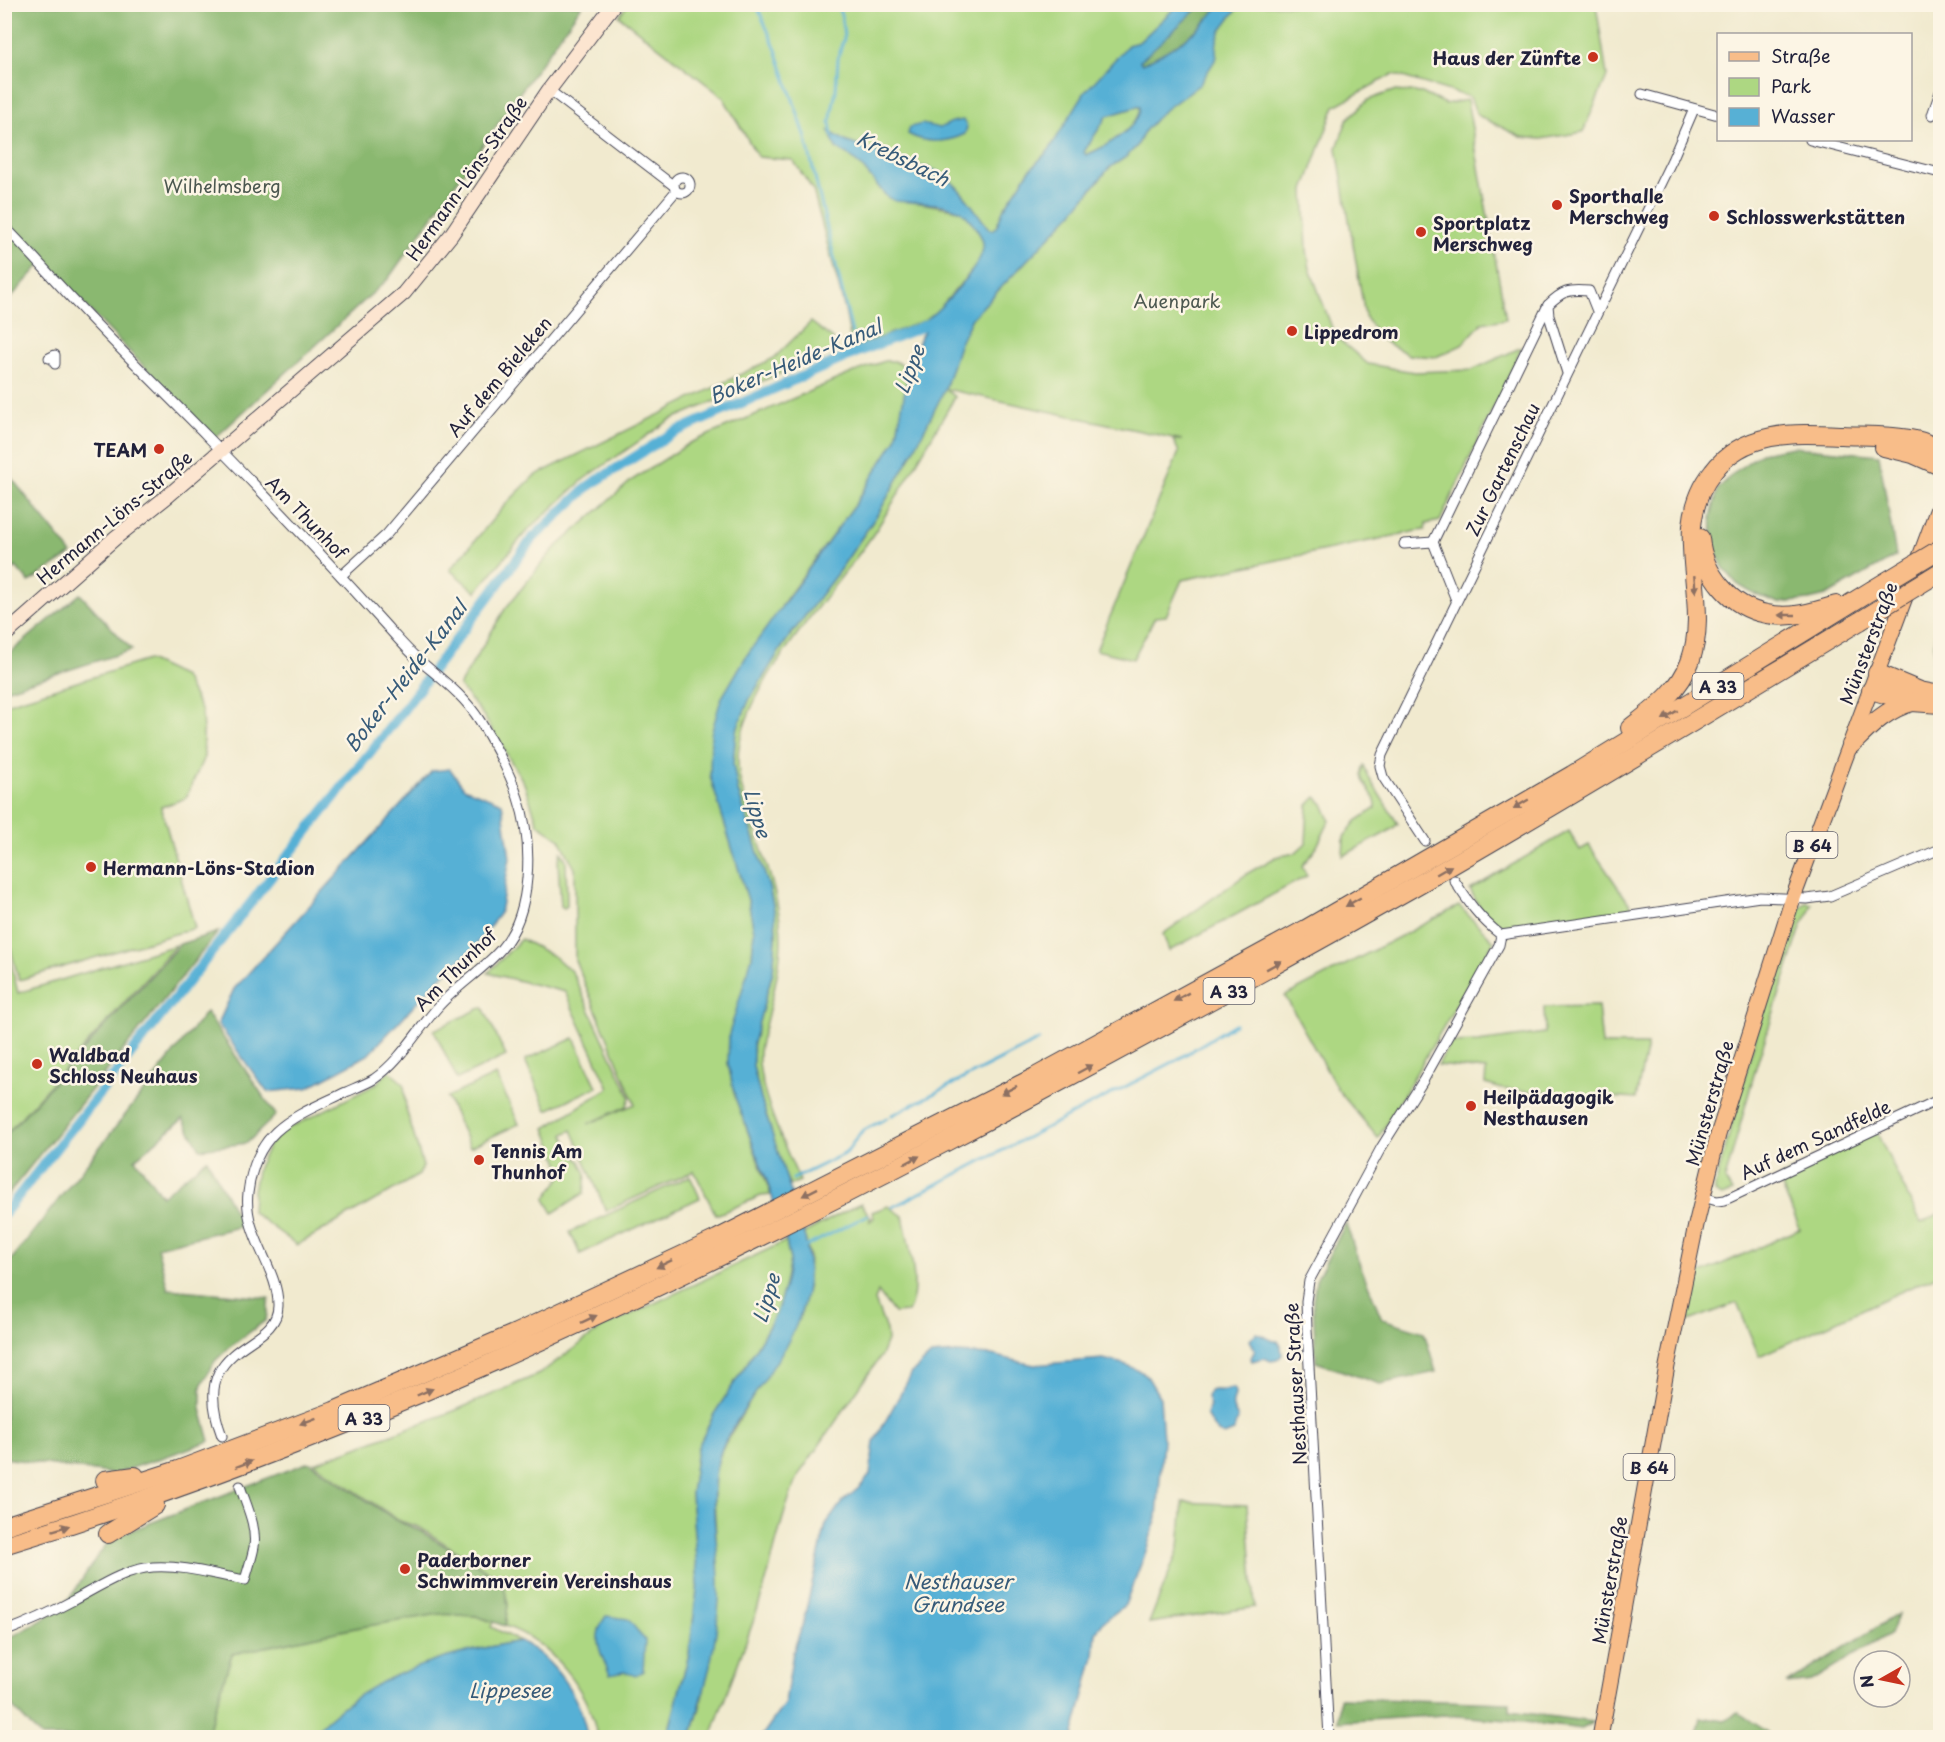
<svg xmlns="http://www.w3.org/2000/svg" width="1945" height="1742" viewBox="0 0 1945 1742" font-family="'Playpen Sans',sans-serif">
  <style>
    .green { fill: #add782; stroke: #687c5e; stroke-width: 1.5 }
    .forest { fill: #8ab870; stroke: #566d56; stroke-width: 1.5 }
    .water { fill: #57b0d5; stroke: #3c6988; stroke-width: 1.5; fill-rule: evenodd }
    .lines { fill: none; stroke-linecap: round; stroke-linejoin: round }
    .stream { stroke: #57b0d5; stroke-width: 3 }
    .canal { stroke: #57b0d5; stroke-width: 10 }
    .street-casing { stroke: #414051; stroke-width: 11 }
    .secondary-casing { stroke: #414051; stroke-width: 16 }
    .primary-casing { stroke: #414051; stroke-width: 17 }
    .highway-casing { stroke: #414051; stroke-width: 20 }
    .street { stroke: #fff; stroke-width: 9 }
    .secondary { stroke: #fce5d0; stroke-width: 14 }
    .primary { stroke: #f8bd89; stroke-width: 15 }
    .highway { stroke: #f8bd89; stroke-width: 18 }
    .highway-bridge-casing { stroke: #414051; stroke-width: 20; stroke-linecap: butt }
    .highway-bridge { stroke: #f8bd89; stroke-width: 18 }
    .oneway { fill: #8d7062 }
    .poi-dot { fill: #c8321e; stroke: #fcf5e5; stroke-width: 2 }
    .labels { text-anchor: middle; dominant-baseline: central; stroke-width: 5; stroke-linejoin: round; paint-order: stroke }
    .shield { fill: #fcf5e5; stroke: #63616e; stroke-width: 1.5 }
    .shield-label { font-size: 16px; font-weight: bold; fill: #22223b }
    .poi-label { font-size: 18px; font-weight: bold; fill: #22223b; stroke: #fcf5e5; text-anchor: start }
    .street-label { font-size: 18px; fill: #22223b; stroke: #fcf5e5 }
    .park-label { font-size: 18px; fill: #4c5850; stroke: #fcf5e5 }
    .water-label { font-size: 20px; font-style: italic; fill: #375b79; stroke: #fcf5e5 }
  </style>
  <rect width="100%" height="100%" fill="#fcf5e5"/>
  <filter id="ink" filterUnits="userSpaceOnUse"><feTurbulence type="fractalNoise" baseFrequency=".0167" numOctaves="2"/><feDisplacementMap in="SourceGraphic" scale="12" xChannelSelector="R" yChannelSelector="G"/><feConvolveMatrix kernelMatrix="1 2 1 2 8 2 1 2 1" color-interpolation-filters="sRGB"/></filter>
  <filter id="wash" filterUnits="userSpaceOnUse"><feTurbulence type="fractalNoise" baseFrequency=".008" numOctaves="4" result="noise"/><feDisplacementMap in="SourceGraphic" scale="24" xChannelSelector="R" yChannelSelector="G"/><feGaussianBlur stdDeviation="1.35" result="paint"/><feColorMatrix in="noise" values="0 0 0 0 0 0 0 0 0 0 0 0 0 0 0 0 0 1.4 0 .05"/><feComposite in="paint" operator="in"/></filter>
  <g filter="url(#wash)">
    <rect width="100%" height="100%" fill="#f1eacf"/>
    <g class="green">
      <path d="M628,4L1178,5L1139,42L1128,45L1049,150L1029,171L1003,210L997,226L992,230L989,229C973,208 951,169 922,167L847,142L830,132L836,148L847,154L862,167L887,197L959,210L967,214L982,238L984,246L981,260L939,309L926,320L852,348L845,310L813,190L793,160L758,157L723,97L619,16Z"/>
      <path d="M1240,5H1596L1607,76L1583,132L1541,139L1521,137L1477,115L1470,97L1393,74L1335,106L1304,190L1307,250L1310,269L1335,336L1368,364L1414,372L1472,370L1522,347L1440,521L1426,524L1425,530L1417,531L1182,580L1166,616L1155,617L1133,659L1096,650L1179,452L1173,440H1182L946,389L955,397C929,441 904,486 876,530C837,590 737,689 738,761C738,780 745,799 751,818C764,858 781,898 781,941C780,969 772,998 765,1026C763,1034 760,1043 759,1052C756,1085 786,1150 800,1181L790,1185L784,1173L761,1099L753,1066V1043L773,971L776,938L775,914L769,887L738,791L733,764L736,731L743,714L750,698L784,644L841,568L879,512L910,458L945,389L959,345L972,318L1072,213L1109,168L1126,157L1137,146L1144,132L1162,112L1200,84L1218,33Z"/>
      <polygon points="1393,91 1422,93 1445,104 1467,100 1506,319 1482,323 1462,345 1436,357 1409,355 1380,339 1365,316 1337,148 1347,120 1368,100"/>
      <path d="M1140,106C1140,128 1104,148 1085,155L1083,152L1107,116Z"/>
      <polygon points="811,322 833,339 836,350 670,420 584,479 526,532 476,592 450,570 505,505 534,476 774,358"/>
      <polygon points="885,361 894,361 910,368 896,439 856,503 783,603 710,776 748,900 754,931 752,957 728,1063 735,1097 771,1195 761,1196 716,1215 694,1171 606,1211 572,1130 564,1134 572,1154 580,1161 586,1174 584,1193 553,1213 545,1199 563,1174 545,1128 609,1088 565,992 488,973 521,939 555,957 572,972 630,1097 627,1106 588,1124 635,1104 575,960 575,869 560,839 538,824 524,783 483,715 459,686 505,609 552,551 632,480 690,443 852,373"/>
      <polygon points="148,660 184,677 202,712 204,757 186,798 161,807 195,928 19,980 5,928 5,704"/>
      <path d="M1364,765L1369,778L1398,824L1389,831L1343,856L1344,837L1356,821L1376,808C1377,791 1355,783 1364,765Z"/>
      <polygon points="1316,797 1323,804 1330,820 1315,850 1302,866 1307,876 1169,951 1163,934 1248,873 1276,857 1295,853 1306,843 1308,805"/>
      <path d="M1569,831L1580,850L1589,845L1633,909L1512,926C1484,924 1483,912 1470,890Z"/>
      <polygon points="561,852 566,860 567,906 564,908 561,906 558,863"/>
      <polygon points="1806,903 1812,904 1808,915 1802,924 1756,1067 1725,1180 1732,1192 1722,1196 1715,1192 1715,1186 1756,1035 1799,908"/>
      <polygon points="1459,906 1494,941 1378,1138 1338,1090 1285,996"/>
      <polygon points="5,939 18,993 176,945 5,1135"/>
      <polygon points="1598,1006 1602,1045 1647,1045 1636,1099 1502,1089 1485,1084 1486,1070 1438,1065 1450,1043 1478,1042 1545,1033 1544,1007"/>
      <polygon points="483,1007 506,1056 457,1079 434,1030"/>
      <polygon points="574,1038 597,1087 547,1110 525,1060"/>
      <polygon points="389,1071 404,1084 406,1109 423,1166 419,1175 297,1245 252,1212 253,1190 258,1167 269,1145 283,1131 375,1085"/>
      <polygon points="496,1075 519,1124 470,1147 447,1097"/>
      <polygon points="1876,1131 1921,1223 1940,1213 1940,1274 1759,1356 1737,1303 1686,1322 1697,1275 1800,1229 1779,1179"/>
      <polygon points="690,1176 700,1198 580,1254 570,1232"/>
      <path d="M861,1203L871,1218L869,1222L874,1218L872,1212L888,1206L903,1216C908,1242 922,1289 908,1312L894,1313L878,1292L875,1301L886,1330L887,1341L881,1356L800,1473C781,1511 775,1554 762,1595C747,1643 727,1690 711,1737L691,1738L701,1704L719,1598L714,1495L715,1472L722,1449L801,1314L808,1284L809,1255L804,1233Z"/>
      <path d="M786,1241L790,1260L785,1285L776,1314L748,1362L714,1414L697,1449L691,1494L698,1583L689,1654L667,1737H597C590,1691 550,1641 505,1626L508,1605L503,1581L419,1527L400,1521L314,1463L454,1411L539,1374L602,1328Z"/>
      <polygon points="1183,1502 1247,1505 1255,1607 1149,1623 1179,1548"/>
      <path d="M439,1614L476,1616L493,1622L491,1627L520,1641C454,1653 384,1670 333,1715C324,1722 317,1730 310,1737L206,1738L232,1654L355,1628Z"/>
    </g>
    <g class="forest">
      <polygon points="5,5 582,5 388,279 214,439 43,262 5,304"/>
      <path d="M1201,5H1219C1200,33 1172,49 1142,64L1139,61Z"/>
      <polygon points="1793,447 1879,455 1896,556 1826,596 1809,600 1779,603 1752,593 1737,584 1723,567 1714,548 1711,517 1718,489 1736,471 1761,453"/>
      <polygon points="5,470 72,554 29,582 16,567 5,574"/>
      <polygon points="80,594 132,650 5,690 5,657"/>
      <polygon points="1940,607 1940,674 1933,662 1936,625"/>
      <polygon points="218,932 5,1198 5,1136 180,944"/>
      <polygon points="206,1012 276,1115 247,1143 200,1149 183,1119 135,1159 162,1196 207,1159 242,1226 157,1247 168,1289 269,1298 266,1320 231,1346 215,1361 201,1386 201,1409 210,1441 115,1474 5,1458 4,1269"/>
      <polygon points="1346,1223 1358,1260 1382,1319 1424,1332 1436,1372 1380,1384 1316,1362 1313,1301 1316,1280"/>
      <path d="M309,1462L399,1522L417,1529L503,1581L508,1605L505,1626L476,1616L439,1614L355,1628L232,1654L206,1737H41L5,1699V1640C27,1629 58,1614 73,1593C87,1574 96,1553 114,1537Z"/>
      <polygon points="1898,1614 1889,1634 1812,1681 1786,1684"/>
      <polygon points="1340,1698 1510,1703 1510,1711 1593,1722 1582,1729 1507,1720 1444,1715 1338,1722"/>
      <polygon points="1739,1713 1766,1731 1770,1737 1693,1737 1698,1731 1701,1717 1725,1721"/>
    </g>
    <g class="water">
      <path d="M1178,5H1201L1140,61L1142,64C1172,49 1200,33 1219,5H1240C1228,22 1212,34 1217,57L1200,84L1162,112L1144,132L1137,146L1126,157L1109,168L1072,213L972,318L959,345L945,389L910,458L879,512L841,568L784,644L750,698L736,731L733,764L738,791L769,887L775,914L776,938L773,971L753,1043V1066L761,1099L804,1233C821,1304 786,1347 749,1403C739,1418 727,1434 721,1451C704,1498 722,1550 719,1600C717,1647 704,1692 691,1737L667,1738L689,1654L698,1583L691,1494L697,1449L714,1414L748,1362L776,1314L785,1285L790,1260L786,1241L767,1181L735,1097L728,1063L729,1034L752,957L754,931L748,900L710,776L711,734L721,699L747,655L856,503L896,439L908,374L921,336L928,325L926,320C942,307 981,267 983,248C984,240 980,234 975,227C970,220 967,214 959,210C941,202 915,203 895,201L887,197L862,167L847,154L836,148L829,131L847,142L922,167C951,169 973,208 989,229L992,230L997,226L1003,210L1029,171L1049,150L1085,92L1128,45L1139,42ZM1140,106C1141,127 1104,148 1086,155L1084,152L1107,116Z"/>
      <path d="M963,120L967,127L965,134C947,143 926,144 908,134L910,127L922,124L940,128L952,122Z"/>
      <polygon points="450,769 464,788 502,803 510,858 500,913 472,950 440,978 368,1055 307,1088 267,1092 218,1024 234,989 432,771"/>
      <path d="M1256,1333C1265,1335 1268,1342 1278,1341L1281,1346L1282,1355L1277,1360L1271,1361L1264,1358L1252,1361L1251,1358L1255,1350L1250,1340Z"/>
      <polygon points="956,1353 992,1355 1034,1365 1103,1359 1124,1364 1146,1374 1160,1398 1163,1439 1157,1517 1145,1554 1125,1605 1103,1622 1096,1632 1094,1656 1073,1737 761,1737 785,1703 793,1652 803,1623 826,1524 842,1502 860,1487 870,1475 874,1442 912,1373 931,1355"/>
      <path d="M1232,1388L1235,1391C1236,1397 1231,1402 1233,1408C1234,1413 1238,1415 1238,1420L1235,1425L1234,1431L1224,1435C1216,1433 1209,1422 1206,1414L1210,1406L1207,1397L1209,1391C1217,1388 1223,1393 1232,1388Z"/>
      <path d="M606,1616L628,1619L645,1640L643,1671L636,1676L624,1672L610,1675C601,1654 590,1637 606,1616Z"/>
      <path d="M520,1641C554,1659 582,1698 587,1737H310C317,1730 324,1722 333,1715C384,1670 454,1653 520,1641Z"/>
    </g>
    <g class="lines">
      <g class="stream">
        <polyline points="756,4 775,47 805,135 852,333"/>
        <polyline points="832,135 830,123 836,90 838,58 844,38 842,18 837,4"/>
        <polyline points="892,1115 1039,1040"/>
        <polyline points="793,1179 846,1153 862,1131 887,1118"/>
        <polyline points="893,1207 1175,1061 1235,1024"/>
        <polyline points="805,1247 868,1215"/>
      </g>
      <polyline class="canal" points="4,1214 398,717 532,539 590,485 673,433 858,352 939,320"/>
    </g>
  </g>
  <g filter="url(#ink)">
    <g class="lines">
      <defs>
        <g id="street">
          <polyline points="549,90 674,186"/>
          <polyline points="1642,94 1718,115"/>
          <polyline points="1932,115 1940,92"/>
          <polyline points="1810,140 1940,173"/>
          <circle cx="682" cy="185" r="8"/>
          <path d="M4,226C30,252 54,280 80,307C121,351 165,393 207,436C266,496 324,557 381,620C393,633 405,648 419,660C441,679 464,695 480,721C494,744 510,772 518,798C533,842 533,913 501,949C482,971 456,986 437,1008C417,1031 400,1061 374,1079C366,1084 355,1088 346,1092C294,1117 256,1128 248,1193C243,1235 279,1269 278,1306C277,1352 186,1339 222,1436"/>
          <polyline points="49,358 55,355 55,364"/>
          <path d="M1567,373L1549,316L1548,305C1562,291 1569,289 1589,291L1597,311"/>
          <polyline points="1404,544 1433,542"/>
          <polyline points="341,576 387,534 676,191"/>
          <polyline points="1456,600 1433,542 1548,305"/>
          <polyline points="1425,841 1383,777 1380,766 1382,755 1672,160 1694,109"/>
          <path d="M1454,880C1468,902 1480,919 1501,935L1760,897L1807,899L1830,896L1940,849"/>
          <polyline points="1703,1197 1717,1201 1725,1200 1940,1099"/>
          <path d="M4,1632C28,1623 50,1613 72,1601C97,1588 124,1569 153,1567C184,1565 215,1575 245,1580C248,1569 252,1558 254,1547C257,1526 246,1505 240,1486"/>
          <polyline points="1329,1738 1307,1329 1306,1301 1309,1281 1381,1148 1423,1081 1499,945 1501,935"/>
        </g>
        <polyline id="secondary" points="4,636 115,538 169,495 404,293 451,235 549,90 614,4"/>
        <polyline id="primary" points="1600,1738 1667,1366 1696,1225 1718,1135 1793,898 1940,503"/>
        <g id="highway">
          <polyline points="1884,447 1913,454 1940,466"/>
          <path d="M1700,538C1703,573 1731,608 1767,614C1790,619 1813,612 1836,605"/>
          <polyline points="1877,673 1920,691 1940,695"/>
          <polyline points="1871,690 1912,702 1940,704"/>
          <path d="M1630,728C1654,709 1679,692 1690,662C1706,618 1689,571 1692,526C1694,506 1700,488 1713,472C1744,430 1795,433 1842,435C1865,436 1892,435 1915,440C1923,441 1932,446 1940,449"/>
          <path d="M1851,745C1870,726 1886,709 1912,702"/>
          <polyline points="105,1480 135,1476"/>
          <polyline points="4,1526 178,1470 334,1411 516,1333 717,1239 1035,1077 1306,929 1572,775 1872,590"/>
          <polyline points="108,1534 155,1505"/>
          <path d="M4,1545C332,1446 642,1301 944,1143C1101,1061 1257,976 1412,888C1563,802 1711,711 1860,621"/>
        </g>
      </defs>
      <use href="#street" class="street-casing"/>
      <use href="#secondary" class="secondary-casing"/>
      <use href="#primary" class="primary-casing"/>
      <use href="#highway" class="highway-casing"/>
      <use href="#street" class="street"/>
      <use href="#secondary" class="secondary"/>
      <use href="#primary" class="primary"/>
      <use href="#highway" class="highway"/>
      <defs>
        <g id="highway-bridge">
          <polyline points="1872,590 1940,549"/>
          <polyline points="1860,621 1940,572"/>
        </g>
      </defs>
      <use href="#highway-bridge" class="highway-bridge-casing"/>
      <use href="#highway-bridge" class="highway-bridge"/>
    </g>
    <defs><path id="oneway-solid" d="M-6-.8H1V-3.2L6.5 0L1 3.2V.8H-6Z" transform="scale(1.5)"/></defs>
    <g class="oneway">
      <use href="#oneway-solid" transform="translate(1695 584) rotate(85)"/>
      <use href="#oneway-solid" transform="translate(1787 615) rotate(180)"/>
      <use href="#oneway-solid" transform="translate(1670 715) rotate(149)"/>
      <use href="#oneway-solid" transform="translate(1521 804) rotate(150)"/>
      <use href="#oneway-solid" transform="translate(1444 870) rotate(-30)"/>
      <use href="#oneway-solid" transform="translate(1353 902) rotate(150)"/>
      <use href="#oneway-solid" transform="translate(1274 965) rotate(-29)"/>
      <use href="#oneway-solid" transform="translate(1181 997) rotate(151)"/>
      <use href="#oneway-solid" transform="translate(1085 1069) rotate(-28)"/>
      <use href="#oneway-solid" transform="translate(1009 1090) rotate(153)"/>
      <use href="#oneway-solid" transform="translate(912 1160) rotate(-28)"/>
      <use href="#oneway-solid" transform="translate(810 1192) rotate(153)"/>
      <use href="#oneway-solid" transform="translate(664 1264) rotate(154)"/>
      <use href="#oneway-solid" transform="translate(589 1319) rotate(-25)"/>
      <use href="#oneway-solid" transform="translate(425 1392) rotate(-23)"/>
      <use href="#oneway-solid" transform="translate(308 1421) rotate(159)"/>
      <use href="#oneway-solid" transform="translate(244 1464) rotate(-21)"/>
      <use href="#oneway-solid" transform="translate(61 1528) rotate(-17)"/>
    </g>
  </g>
  <g class="poi-dot">
    <circle cx="1593" cy="57" r="6"/>
    <circle cx="1557" cy="205" r="6"/>
    <circle cx="1714" cy="216" r="6"/>
    <circle cx="1421" cy="232" r="6"/>
    <circle cx="1292" cy="331" r="6"/>
    <circle cx="159" cy="449" r="6"/>
    <circle cx="91" cy="867" r="6"/>
    <circle cx="37" cy="1064" r="6"/>
    <circle cx="1471" cy="1106" r="6"/>
    <circle cx="479" cy="1160" r="6"/>
    <circle cx="405" cy="1569" r="6"/>
  </g>
  <g class="labels">
    <g class="shield">
      <rect x="1692.5" y="673" width="51" height="26" rx="4.5"/>
      <rect x="1786.5" y="832" width="51" height="26" rx="4.5"/>
      <rect x="1203.5" y="978" width="51" height="26" rx="4.5"/>
      <rect x="338.5" y="1405" width="51" height="26" rx="4.5"/>
      <rect x="1623.5" y="1454" width="51" height="26" rx="4.5"/>
    </g>
    <g class="shield-label">
      <text x="1718" y="686">A 33</text>
      <text x="1812" y="845">B 64</text>
      <text x="1229" y="991">A 33</text>
      <text x="364" y="1418">A 33</text>
      <text x="1649" y="1467">B 64</text>
    </g>
    <g class="poi-label">
      <text x="1581" y="57" text-anchor="end">Haus der Zünfte</text>
      <text x="1569" y="195">Sporthalle<tspan x="1569" dy="21">Merschweg</tspan></text>
      <text x="1726" y="216">Schlosswerkstätten</text>
      <text x="1433" y="222">Sportplatz<tspan x="1433" dy="21">Merschweg</tspan></text>
      <text x="1304" y="331">Lippedrom</text>
      <text x="147" y="449" text-anchor="end">TEAM</text>
      <text x="103" y="867">Hermann-Löns-Stadion</text>
      <text x="49" y="1054">Waldbad<tspan x="49" dy="21">Schloss Neuhaus</tspan></text>
      <text x="1483" y="1096">Heilpädagogik<tspan x="1483" dy="21">Nesthausen</tspan></text>
      <text x="491" y="1150">Tennis Am<tspan x="491" dy="21">Thunhof</tspan></text>
      <text x="417" y="1559">Paderborner<tspan x="417" dy="21">Schwimmverein Vereinshaus</tspan></text>
    </g>
    <g class="street-label">
      <text transform="translate(466 178) rotate(-55)">Hermann-Löns-Straße</text>
      <text transform="translate(499 376) rotate(-50)">Auf dem Bieleken</text>
      <text transform="translate(1502 469) rotate(-64)">Zur Gartenschau</text>
      <text transform="translate(114 517) rotate(-40)">Hermann-Löns-Straße</text>
      <text transform="translate(307 517) rotate(46)">Am Thunhof</text>
      <text transform="translate(1868 643) rotate(-69)">Münsterstraße</text>
      <text transform="translate(455 969) rotate(-45)">Am Thunhof</text>
      <text transform="translate(1709 1103) rotate(-74)">Münsterstraße</text>
      <text transform="translate(1815 1139) rotate(-25)">Auf dem Sandfelde</text>
      <text transform="translate(1295 1384) rotate(-93)">Nesthauser Straße</text>
      <text transform="translate(1609 1580) rotate(-80)">Münsterstraße</text>
    </g>
    <g class="park-label">
      <text x="222" y="185">Wilhelmsberg</text>
      <text x="1177" y="300">Auenpark</text>
    </g>
    <g class="water-label">
      <text transform="translate(903 158) rotate(26)">Krebsbach</text>
      <text transform="translate(795 361) rotate(-23)">Boker-Heide-Kanal</text>
      <text transform="translate(909 369) rotate(-69)">Lippe</text>
      <text transform="translate(405 676) rotate(-52)">Boker-Heide-Kanal</text>
      <text transform="translate(758 813) rotate(74)">Lippe</text>
      <text transform="translate(766 1298) rotate(-73)">Lippe</text>
      <text x="958" y="1581">Nesthauser<tspan x="958" dy="23">Grundsee</tspan></text>
      <text x="510" y="1690">Lippesee</text>
    </g>
  </g>
  <rect width="1945" height="1742" fill="none" stroke="#fcf5e5" stroke-width="24"/>
  <rect x="1717" y="33" width="195" height="108" fill="#fcf5e5" stroke="#a5a1a1" stroke-width="1.5"/>
  <rect x="1729" y="52" width="30" height="9" fill="#f8bd89" stroke="#a5a1a1" stroke-width="1.5"/>
  <text x="1771" y="63" font-size="18" fill="#22223b">Straße</text>
  <rect x="1729" y="78" width="30" height="18" fill="#add782" stroke="#a5a1a1" stroke-width="1.5"/>
  <text x="1771" y="93" font-size="18" fill="#22223b">Park</text>
  <rect x="1729" y="108" width="30" height="18" fill="#57b0d5" stroke="#a5a1a1" stroke-width="1.5"/>
  <text x="1771" y="123" font-size="18" fill="#22223b">Wasser</text>
  <g transform="translate(1882 1679) rotate(261)"><circle r="28" fill="#fcf5e5" stroke="#a5a1a1" stroke-width="1.5"/>
  <path d="M0-4.5L10 22L0 15L-10 22Z" fill="#c8321e"/>
  <text y="-9" font-size="16" font-weight="bold" text-anchor="middle" fill="#22223b">N</text>
  </g>
</svg>
